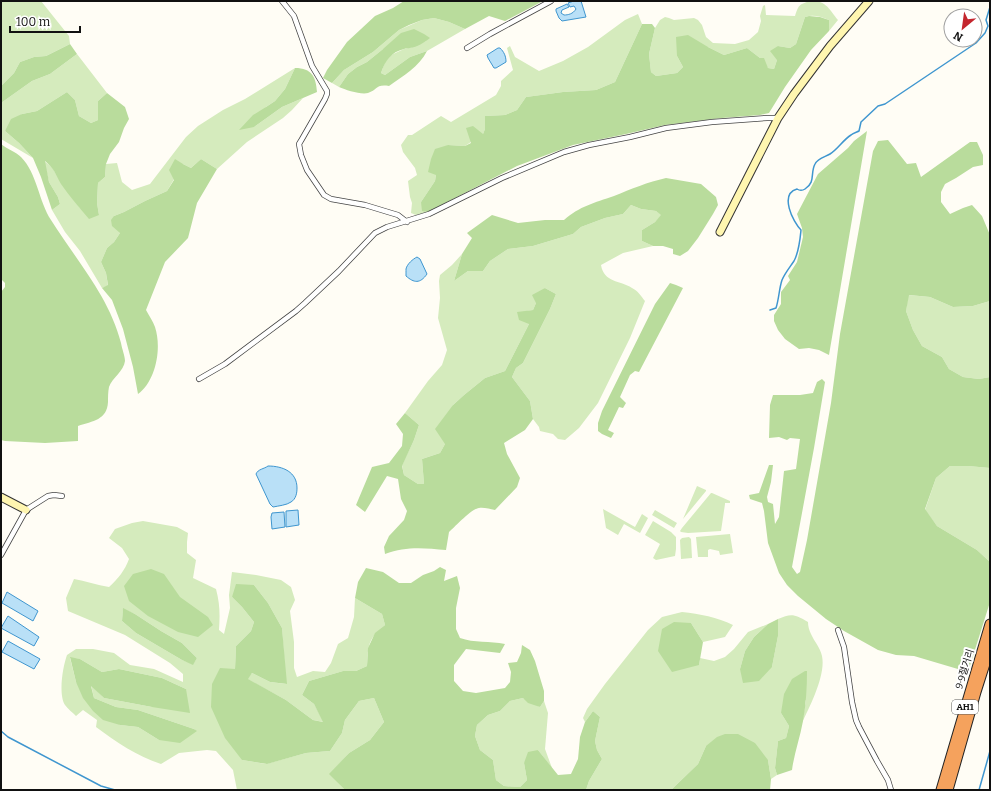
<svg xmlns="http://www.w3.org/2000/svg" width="991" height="791" font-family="Bitter,'Noto Sans KR',serif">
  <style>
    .green { fill: #d5ebbd; fill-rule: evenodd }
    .forest { fill: #b9dc9c }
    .water { fill: #b9e0f7; stroke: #3f96cf }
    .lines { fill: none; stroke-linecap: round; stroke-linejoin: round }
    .stream { stroke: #3f96cf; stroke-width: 1.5 }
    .street-casing { stroke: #444; stroke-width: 6 }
    .secondary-casing { stroke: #333; stroke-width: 9 }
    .highway-casing { stroke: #222; stroke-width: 11 }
    .street { stroke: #fff; stroke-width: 4.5 }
    .secondary { stroke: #fff6b0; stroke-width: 7 }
    .highway { stroke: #f5a25d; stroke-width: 9 }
    .labels { text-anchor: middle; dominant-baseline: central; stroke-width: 4; stroke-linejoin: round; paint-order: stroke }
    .shield { fill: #fff; stroke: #585858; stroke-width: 1 }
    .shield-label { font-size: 9px; font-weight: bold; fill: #111 }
    .street-label { font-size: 10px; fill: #111; stroke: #fff }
  </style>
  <rect width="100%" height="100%" fill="#fffdf5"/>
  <!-- green -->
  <path class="green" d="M1 1H41L69 36 70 44 46 56 34 57 20 62 14 73 1 86Z
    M810 1C826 0 829 9 838 20L829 31V20C822 17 813 14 805 17L796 44 790 48 778 46 777 60 774 69 768 68 760 58 747 48 724 55 708 47 677 56 683 67 677 73 656 76 651 72 649 54 655 28 660 20 665 17 669 18 674 20 694 18 698 20 702 25 706 37 713 43 735 44 749 40 758 32 761 21 760 16 763 6 765 5 766 15 795 16C799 5 798 5 810 1Z
    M638 14 642 24 615 82 596 90 563 92 526 97 517 110 505 115 485 116V129L483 134 465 146 448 145 436 175 435 181 421 202 428 212 416 215 411 213 412 203 410 197 408 181 417 175 415 168 403 152 401 145 408 135H412L441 116 451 122 496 95 501 86V81L513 70 507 48 510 46 515 57 539 71 563 61 588 47 625 20Z
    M434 18 449 22 465 29 427 51 410 57 385 75 381 73 385 62 391 55 404 49 410 48 426 41 383 49 367 62 357 67 348 74 339 87 332 83 344 70 373 52 399 30 422 20Z
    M77 54 107 93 98 101V120L91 123 79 116 75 100 67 92 37 111 22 114 5 131 19 143 33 158 1 139V103L32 81 50 74Z
    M295 68 285 89 275 101 266 107 254 127 282 107 303 98 292 110 283 118 247 142 217 169 201 159 191 168 183 164 167 191 145 201 124 212 114 216 120 233 114 242 107 248 101 262 106 273 108 286 102 288 80 251 65 232 52 210 60 204 58 197 49 182 44 161 52 167 62 184 80 208 99 215 97 203 98 183 105 177 106 164 117 163 122 182 132 190 150 184 186 137 198 126 223 110 245 99Z
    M631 205 641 209 656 211 662 215 655 222 642 230V241L653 246 623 253 601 265C604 283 620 280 632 288 638 291 641 296 645 301L630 338 598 403 579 428 565 440 558 439 553 434 540 431 539 427 533 419 530 401 512 377 516 368 523 363 550 309 556 294 545 288 536 303 533 310 527 311 529 324 505 371 485 378 464 395 453 405 445 444 440 453 422 459 424 484H418L404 475 402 465 414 440 419 425 405 413 428 381 442 365 447 350 438 318 440 298 439 281 440 275 452 265 462 254 454 281 468 271H483L490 261 508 249 533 246 573 234 581 227 605 218 623 214Z
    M908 295 930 297 953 307 973 306 990 301V377L979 379 963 377 949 369 942 357 922 346 913 330 906 311Z
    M950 466H968L990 468V562L977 550 937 526 925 510 936 478Z
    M697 486 706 490V491L683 519Z
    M711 493H712L730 501V503H725V504L721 531 688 533 681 532 680 531 682 528Z
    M603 509 635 527 642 514 648 518 640 533 624 524 618 535 606 528Z
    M655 510 677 523 674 528 652 515Z
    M143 521 177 527 188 533 187 542V553L196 560 193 578 216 589C220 604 220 615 219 630L224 634 230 608 229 595 232 572 256 575 281 580 291 587 295 600 290 611 294 642V668L297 677 313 671 325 672 331 663 338 644 348 638 354 617 355 598 382 614 385 625C368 639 368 645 367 666L356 671H343L309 681 302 695 314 704 324 722 313 720 286 700 247 679 252 673 270 682 286 684 282 628 268 603 254 585 232 597 242 607 254 622 251 631 236 646 235 669 242 760 266 764 306 753 330 751 342 733 345 720 359 701 374 698 384 722 370 740 349 753 330 774 345 790H237L233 770 216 751 207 750 179 753 161 764C137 756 116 742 96 727L97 720 83 710 76 716C73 713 68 709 65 705 58 694 63 666 67 655L76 649H93L114 653 130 665 154 669 183 682V674L170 663 125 635 68 611 66 598 74 579C85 581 97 585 109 587 118 579 125 570 129 559L122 548 109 538 115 529 132 523ZM123 609 135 614 161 631 182 643 197 658 193 664 182 660 136 633 122 621ZM70 658 80 659 102 672 119 669 162 678 186 689 152 707 104 698 91 685 94 698 116 707 138 710 194 729 196 731 159 740 138 727 120 725 76 682Z
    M653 521 671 532 676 537V549L675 556 656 560 653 558 660 544 645 535Z
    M730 534 733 553 720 555 719 551 710 549 708 550V557H698L696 537Z
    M689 537 691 539 692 558 681 559 680 540 682 538Z
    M682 612C700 614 717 617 733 625L725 637 703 642 691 623 699 665 700 658 714 661 725 657 734 649 748 632 768 624 754 637 745 651 740 669 772 667 778 636V619C791 613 795 614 808 622 808 626 809 630 811 634 814 641 820 647 822 656 826 675 810 706 802 723L806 700 781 713 789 726 786 738 778 741 775 768 777 775 771 779 768 760 706 746 698 764 671 790H586L589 781 602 759 597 750 595 741 600 717 593 711 585 722 583 718 587 709 605 684 648 630 662 617Z
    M523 698 540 707 544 701 548 713 545 749 552 768 538 750 524 763 527 780 520 787 504 786 496 780 493 760 480 750 475 736 477 725 488 715 500 711 510 701Z"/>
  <!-- forest -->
  <path class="forest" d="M404 1H543L505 21 489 16 465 29 449 22 434 18 422 20 409 25 399 30 373 52 344 70 332 83 323 78 327 70 347 42 375 16 393 8Z
    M809 16 820 17 829 20V31L811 50 785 87 769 113 760 115 722 118 665 125 626 134 573 145 517 166 428 212 422 211 421 202 435 181 436 175 428 172 431 159 435 149 448 145 465 146 471 143 466 128 473 126 483 134 485 129V116L505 115 517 110 526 97 563 92 596 90 615 82 642 24H652L655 28 649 54 651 72 656 76 677 73 683 67 677 56 676 37 688 35 708 47 724 55 747 48 760 58H764L768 68 774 69 777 60 770 51 778 46 790 48 796 44 805 17Z
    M414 29 424 34 430 38C424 43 417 47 410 48 408 49 406 48 404 49 391 52 385 61 381 73L385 75 410 57 427 51C419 67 403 76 389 86 375 84 378 90 368 93 361 95 346 90 339 87L348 74 357 67 367 62 383 49 401 33Z
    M70 44 77 54 50 74 32 81 1 103V86L14 73 20 62 34 57 46 56Z
    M295 68C312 68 316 77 317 92L282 107 254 127 239 130 253 115 266 107 275 101 285 89Z
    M67 92 75 100 79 116 91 123 98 120V101L107 93 125 107 129 119 124 128 119 142 110 154 106 164 105 177 98 183 97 203 99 215 89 219C79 207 69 196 61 184 55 174 55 169 45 161L49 182 58 197 60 204 52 210 41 177 33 158 19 143 5 131 11 119 22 114 37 111Z
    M867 131 829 355 819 350 809 348 799 349 785 339 778 330 774 321V315L781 304V292L790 280 788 276 797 262 803 237 802 228 797 214 818 174 848 148 854 141Z
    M888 140 907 164 916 163 921 177 970 142H977L983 155V165L973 167 956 178 945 184 941 192V202L950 214 963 208 972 205 982 216 990 235V301L973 306 953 307 930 297 909 295 906 311 913 330 922 346 942 357 949 369 963 377 979 379 990 377V468L968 466H950L936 478 925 509 937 526 977 550 990 562V602L968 672 914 656 896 655 878 650 844 631 826 619 798 596 787 585 779 573 768 543 764 511 762 503 750 499 749 495 759 493 769 465H773L771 482 767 497 768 502 773 504 775 524 779 517 784 471 796 469 800 439 790 438 787 440 779 437 769 438 770 405 773 395H800L813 393 817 382 822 379 825 382 814 448 792 567 797 574 800 572 807 540 831 403 840 334 873 151 878 141Z
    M1 144C7 149 16 152 21 157 37 173 39 202 51 220 76 260 109 296 121 343 122 349 125 356 125 361 124 371 112 378 109 387 108 392 108 397 108 402 107 420 93 421 78 426V441L45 443 5 441 1 440V292L5 287V283L1 279Z
    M175 159 183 164 191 168 201 159 217 169 197 203 188 238 165 262 146 310C149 316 153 321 155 327 162 348 156 381 138 394L133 367 123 329 112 300 102 288 108 285 106 273 101 262 107 248 114 242 120 233 112 226 111 220 114 216 124 212 145 201 167 191 174 180 169 170Z
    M666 178 701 184 716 197 718 205 713 214 698 238 688 251 680 256 673 254V249L663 246H653L642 241V230L655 222 661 215 656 211 641 209 631 205 623 214 605 218 581 227 573 234 533 246 508 249 490 261 483 271H468L454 281 462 254 472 238 467 233 492 215 518 223 545 220H564C580 206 594 203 614 196 631 189 648 182 666 178Z
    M670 283 676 285 683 288 639 372 635 371 630 375 620 397 626 403 623 408 619 407 608 430 614 433 611 438 602 434 598 431V423L602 411 655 304Z
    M545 288 556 294 550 309 523 363 516 368 512 377 530 401 533 419 525 430 504 443 507 454 520 478 517 487 495 510C490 509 483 507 479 508 471 509 456 526 449 532L446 550C424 548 406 546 385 554L384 547 389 536 404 520 407 511 401 499 398 479 387 476 365 512 356 505 372 467 389 463 402 446 403 434 396 424 405 413 419 425 414 440 402 466 404 475 418 484H424L422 459 440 453 445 444 435 429 453 405 464 395 485 378 505 371 529 324 519 320 517 312 533 310 536 303 532 295Z
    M440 567 446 570 444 581 457 576 460 588 456 608V629L460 638C474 643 490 641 505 644L500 653 466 649 454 665V681L463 691 476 693 505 688 510 682 511 672 508 663 517 662 521 653 522 645 530 650 535 661 544 691V701L540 707 528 703 523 698 510 701 500 711 488 715 477 725 475 736 480 750 493 760 496 780 504 786 520 787 527 780 524 763 528 752 538 750 558 775 571 774 578 759 580 737 585 722 593 711 600 717 595 741 597 750 602 759 589 781 586 790H345L329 774 349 753 370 740 384 722 374 698 359 701 345 720 342 733 330 751 306 753 267 764 242 760 225 738 211 707 212 684 220 668 235 669 236 646 251 631 254 622 242 607 232 597 236 584 254 585 268 603 282 628 287 684 270 682 252 673 248 679 286 700 313 720 323 722 314 704 302 695 309 681 343 671H356L367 666 368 648 375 633 385 625 382 614 355 598 358 582 366 568 383 572 399 583H411L423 575 434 571Z
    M151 569 164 574 180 597 208 617 213 625 198 637 178 632 148 616 129 601 124 586 133 574Z
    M123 608 135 614 161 631 182 643 197 658 193 665 182 660 136 633 122 621Z
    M778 619V636L772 667 759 681 743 683 740 669 745 651 754 637 768 624Z
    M674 622 691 623 703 642 699 665 672 672 658 651 662 629Z
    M70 657 80 659 102 672 119 669 162 678 186 689 190 713 152 707 104 698 91 686 94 698 116 707 138 710 194 729 197 731 180 743 159 740 138 727 120 725 103 720 93 711 83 698 76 682Z
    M805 671H807C807 688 806 704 803 721 800 738 794 754 792 770L777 775 775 768 778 741 786 738 789 726 781 713 784 694 792 679Z
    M725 734H738L755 743 768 760 771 779 770 790H671L698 764 706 746 717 737Z"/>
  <!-- water -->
  <path class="water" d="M574 1H581L586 17 562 21 559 18 556 11V9L567 4 569 7 562 10 561 13 564 15C568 15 573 14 576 9L574 6 570 7 568 3Z
    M498 48H500C504 52 506 56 506 62L496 68H494L488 58 487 55Z
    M417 257 420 259 427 274C420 284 414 283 406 276 406 273 406 271 406 269 407 264 413 259 417 257Z
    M268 466C283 466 297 472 297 488 297 493 296 499 291 502 287 505 278 506 273 507L270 504 256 474C258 469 264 469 268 466Z
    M298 510 299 525 286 527V511Z
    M284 512 285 527 272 529 271 517 272 513Z
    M7 592 38 611 33 621 2 603Z
    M8 616 39 637 34 646 1 628Z
    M8 641 40 659 34 669 2 652Z"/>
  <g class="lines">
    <!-- stream -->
    <path class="stream" d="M770 310 776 308C779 299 779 289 782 280 785 273 790 267 794 261 799 252 800 240 801 230 793 222 779 194 797 189 800 191 802 191 805 189 816 182 810 173 815 164 818 158 825 157 830 154 838 149 843 140 851 135 853 133 857 132 859 131L861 122 878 106 885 104 976 43 985 33 988 26 986 20 990 7
      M1 731 8 737 101 786 115 790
      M979 790 990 751"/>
    <!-- street casing -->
    <g class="street-casing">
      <path id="street" d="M282 1 294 16 312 66 327 91V94L325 99 302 139 299 144 301 155 307 170 324 195 331 199 365 205 388 212 398 215 407 222
        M467 48 490 34 551 1
        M199 379 225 364 296 311 305 303 339 271 375 233 387 227 429 214 502 178 564 152 589 145 630 137 666 128 712 122 767 118H778
        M1 555 26 510 48 496 54 495 62 496
        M838 630 844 647 852 702 856 720 859 727 877 761 888 780 891 790"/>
    </g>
    <!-- secondary casing -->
    <g class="secondary-casing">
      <path id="secondary" d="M720 232 778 118 794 94 830 46 869 1
        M1 497 26 510"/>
    </g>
    <!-- highway casing -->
    <g class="highway-casing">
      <path id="highway" d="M941 790 990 624
        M948 790 976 692 990 648"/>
    </g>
    <!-- street -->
    <use href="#street" class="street"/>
    <!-- secondary -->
    <use href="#secondary" class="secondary"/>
    <!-- highway -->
    <use href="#highway" class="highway"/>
  </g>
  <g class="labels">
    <!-- shield labels -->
    <rect class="shield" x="952" y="700" width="26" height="14" rx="3"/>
    <g class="shield-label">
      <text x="965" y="707">AH1</text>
    </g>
    <!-- street labels -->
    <g class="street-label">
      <text transform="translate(965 669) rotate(-73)">9·9절거리</text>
    </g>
  </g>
  <!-- border -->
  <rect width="991" height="791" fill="none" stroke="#111111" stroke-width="4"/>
  <!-- north arrow -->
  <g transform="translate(963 28) rotate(209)"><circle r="19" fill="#ffffff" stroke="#a0a0a0"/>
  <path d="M0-3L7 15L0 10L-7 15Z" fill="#c4262e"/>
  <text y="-6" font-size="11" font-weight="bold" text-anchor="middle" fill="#111111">N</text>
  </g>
  <!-- scale -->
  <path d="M10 26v6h70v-6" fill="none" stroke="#111111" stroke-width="2"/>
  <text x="16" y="26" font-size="12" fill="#111111" stroke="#ffffff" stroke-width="3" paint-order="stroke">100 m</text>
</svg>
